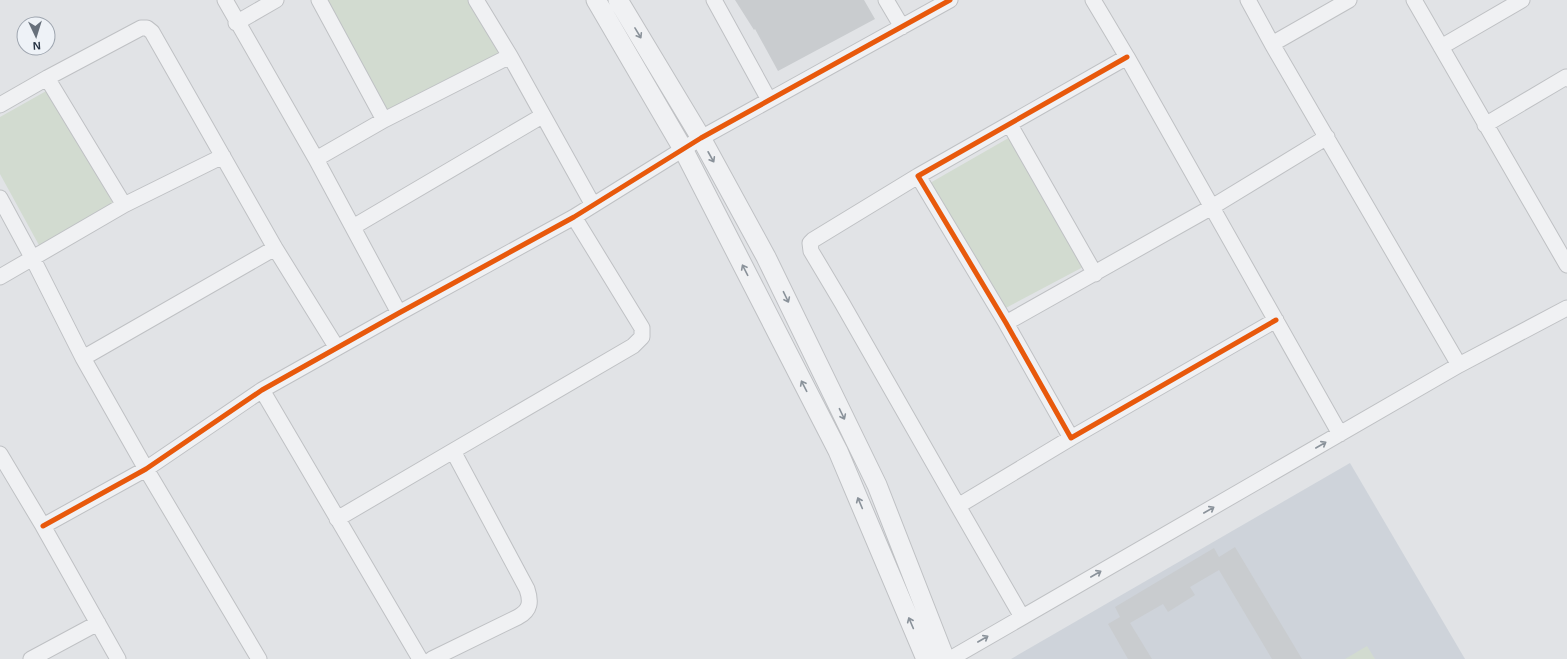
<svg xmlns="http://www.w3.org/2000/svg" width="1567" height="659" font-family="Arial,sans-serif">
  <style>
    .built { fill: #ced3da }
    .green { fill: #d2dbd0 }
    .building { fill: #c9cccf }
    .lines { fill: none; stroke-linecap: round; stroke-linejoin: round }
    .minor-casing { stroke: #bfc1c4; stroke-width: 17 }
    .tertiary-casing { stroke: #bfc1c4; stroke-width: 21 }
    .minor { stroke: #f0f1f3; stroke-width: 15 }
    .tertiary { stroke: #f0f1f3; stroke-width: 19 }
    .cycleway-casing { stroke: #eef2f7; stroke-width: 8 }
    .cycleway { stroke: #e8590c; stroke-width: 5 }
    .oneway { stroke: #8a929a }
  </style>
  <rect width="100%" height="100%" fill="#e1e3e6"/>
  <!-- built -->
  <path class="built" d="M1350 463 1465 659H1011Z"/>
  <!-- green -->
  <path class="green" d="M326 0H469L500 53 384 112Z
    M48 90 113 203 40 247 0 174V117Z
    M1012 136 1085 266 1002 310 930 183Z
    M1367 646 1375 659H1345Z"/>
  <!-- building -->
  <path class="building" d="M735 0H864L875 19 778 71 755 29 754 30Z
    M1235 547 1302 659H1272L1219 570 1190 587 1195 595 1168 612 1163 604 1130 623 1152 659H1128L1108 624 1120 617 1115 607 1214 548 1219 557Z"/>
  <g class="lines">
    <!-- minor casing -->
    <g class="minor-casing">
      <path id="minor" d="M225 0 316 159 399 313
        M319 0 384 120
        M476 0 510 56 593 205
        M714 0 769 100
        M886 0 902 27
        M1093 0 1127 57 1340 434
        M1248 0 1272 44 1349 0
        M1414 0 1567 265
        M236 23 276 0
        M1272 44 1459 365
        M1441 47 1522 0
        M1127 57 918 176 1006 323 1071 438 1276 320
        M47 78 124 205
        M0 105 47 78 141 28H147L152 32 275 248 337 348
        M1010 125 1095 274
        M1485 125 1566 77 1567 79
        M316 159 384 120 510 56
        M918 176 813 240 810 243 811 251 842 303 958 506 1071 438
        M0 198 33 259 83 358 146 469 259 659
        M353 227 542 116
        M0 277 124 205 223 156
        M1006 323 1212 207 1327 137
        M83 358 275 248
        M262 390 420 659
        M0 454 43 526 118 659
        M958 506 1022 617
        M337 519 453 451
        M43 526 146 469 262 390 399 313 574 217 701 138 950 0
        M31 659 98 623
        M432 659 518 617C531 610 531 601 527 589L453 451 633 346 642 337V328L574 217
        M950 659 1459 365 1567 308"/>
    </g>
    <!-- tertiary casing -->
    <g class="tertiary-casing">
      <path id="tertiary" d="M596 0 683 149 838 451 926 659
        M618 0 701 138 766 257 877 485 945 659"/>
    </g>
    <!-- minor -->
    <use href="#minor" class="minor"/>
    <!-- tertiary -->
    <use href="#tertiary" class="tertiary"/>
    <!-- cycleway casing -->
    <g class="cycleway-casing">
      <path id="cycleway" d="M1127 57 918 176 1006 323 1071 438 1276 320
        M43 526 146 469 262 390 399 313 574 217 701 138 950 0"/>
    </g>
    <!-- cycleway -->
    <use href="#cycleway" class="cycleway"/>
  </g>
  <!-- one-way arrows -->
  <defs><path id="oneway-shaft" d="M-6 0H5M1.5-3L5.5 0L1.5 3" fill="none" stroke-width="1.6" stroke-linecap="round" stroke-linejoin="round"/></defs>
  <g class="oneway">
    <use href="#oneway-shaft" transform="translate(638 33) rotate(59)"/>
    <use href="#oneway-shaft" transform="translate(711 157) rotate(61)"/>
    <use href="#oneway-shaft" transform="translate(745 270) rotate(-117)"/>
    <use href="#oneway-shaft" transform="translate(786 297) rotate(64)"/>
    <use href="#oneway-shaft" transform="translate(804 386) rotate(-117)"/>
    <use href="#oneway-shaft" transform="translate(842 414) rotate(64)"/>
    <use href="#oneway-shaft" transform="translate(1321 445) rotate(-30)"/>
    <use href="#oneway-shaft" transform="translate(860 503) rotate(-113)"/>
    <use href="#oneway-shaft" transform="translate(1209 510) rotate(-30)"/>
    <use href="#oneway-shaft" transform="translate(1096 574) rotate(-30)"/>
    <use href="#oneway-shaft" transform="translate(911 623) rotate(-113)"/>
    <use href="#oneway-shaft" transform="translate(983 639) rotate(-30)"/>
  </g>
  <!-- north arrow -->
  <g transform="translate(36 36) rotate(176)"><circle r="19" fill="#eef2f7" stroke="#9ea5af"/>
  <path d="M0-3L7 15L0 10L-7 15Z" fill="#67707b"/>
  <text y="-6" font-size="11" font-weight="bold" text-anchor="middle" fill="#253242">N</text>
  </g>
</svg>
